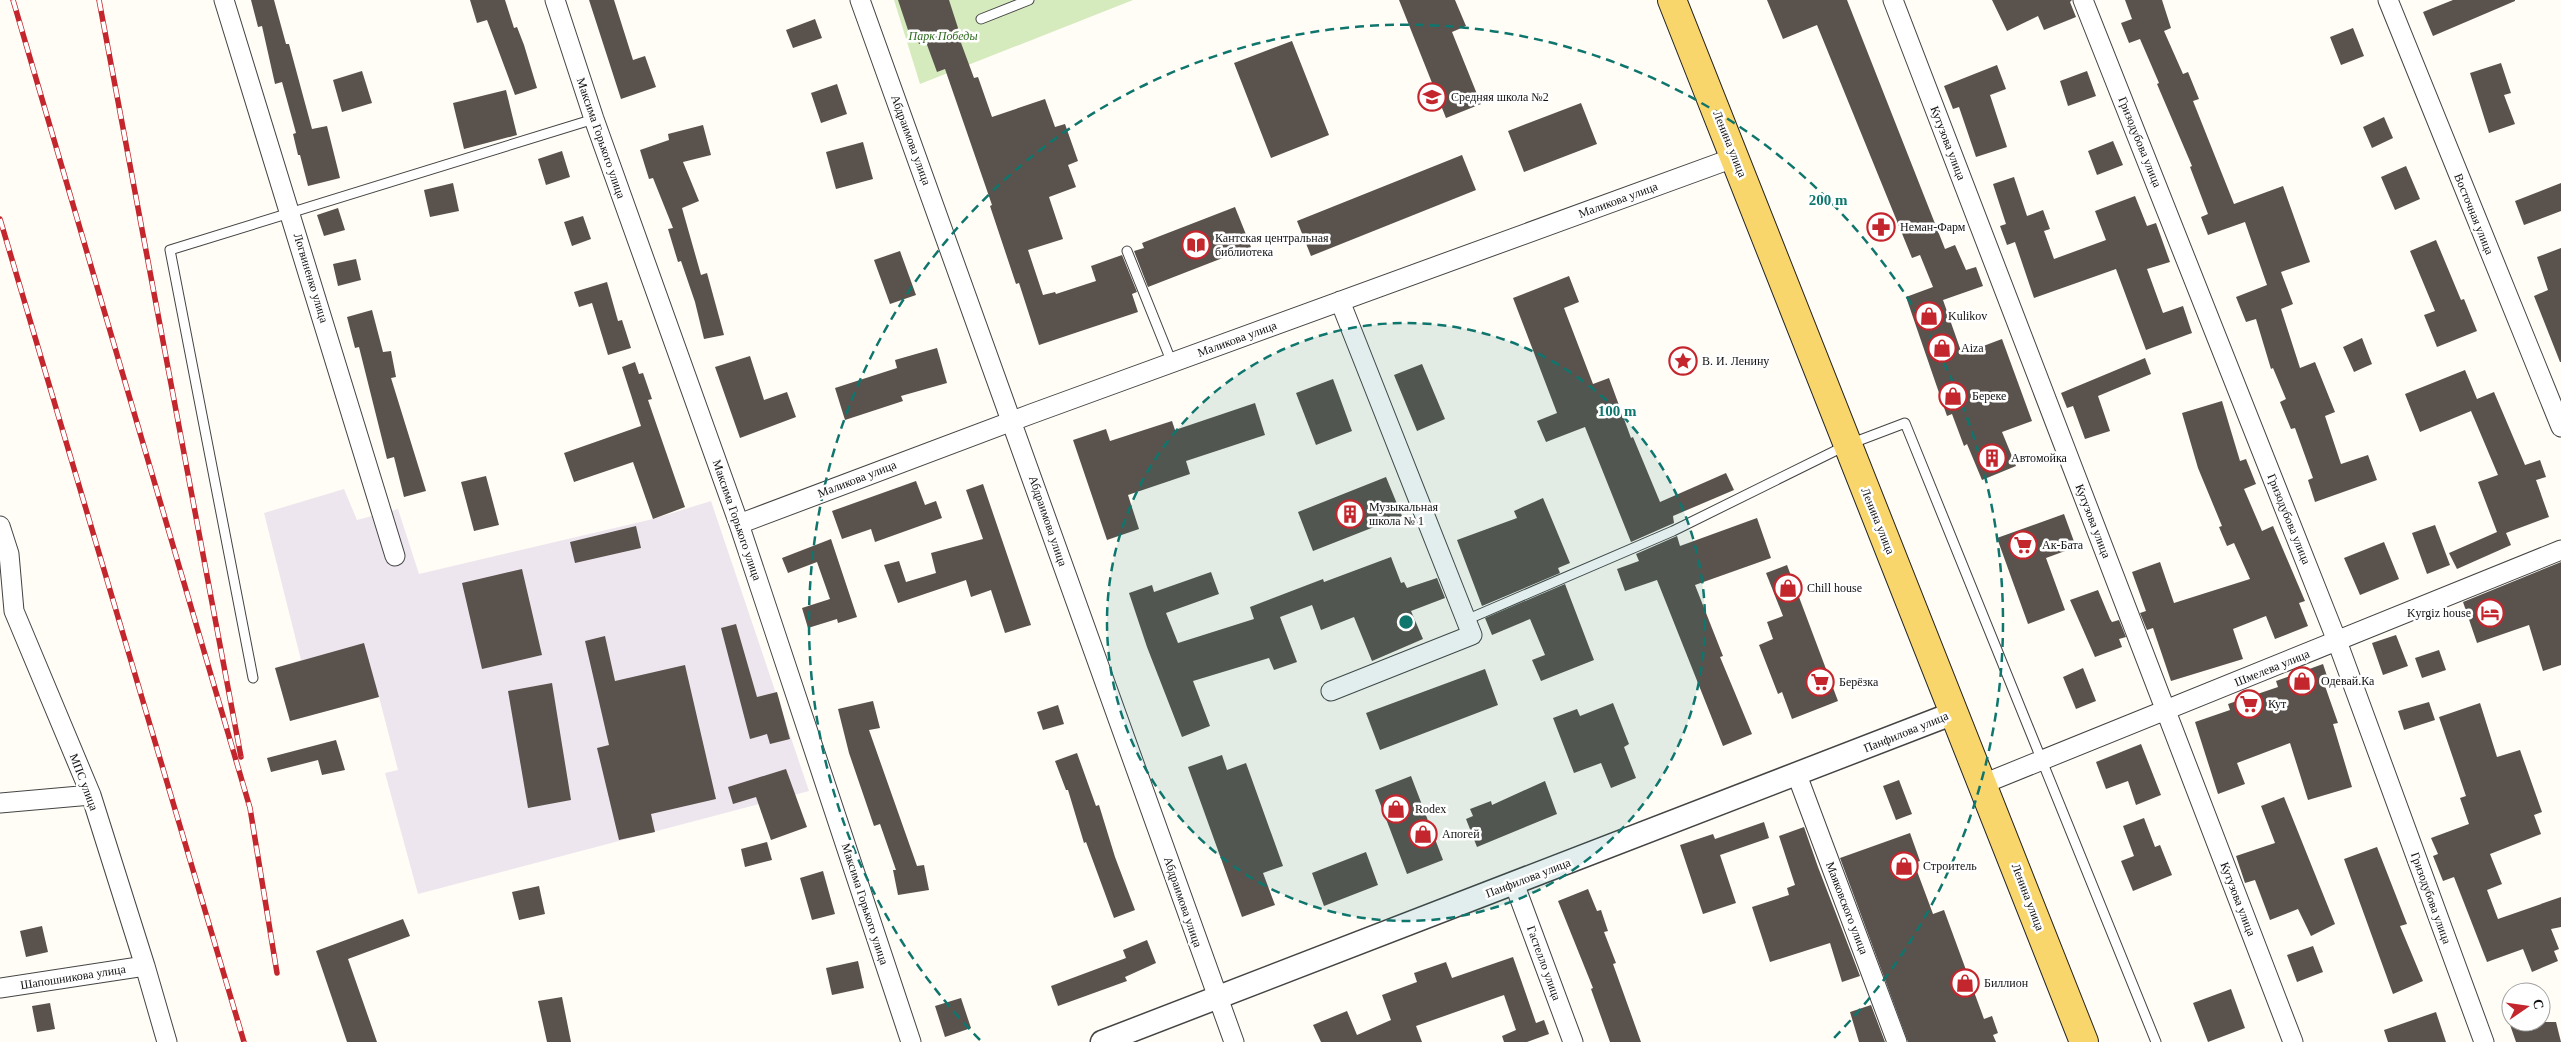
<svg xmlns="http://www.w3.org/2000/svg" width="2561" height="1042" font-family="'Times New Roman',serif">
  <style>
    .industrial { fill: #eee6ef }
    .green { fill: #d5ebbd }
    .building { fill: #5a524d }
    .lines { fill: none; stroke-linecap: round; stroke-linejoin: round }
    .service-casing { stroke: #444; stroke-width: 11 }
    .minor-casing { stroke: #444; stroke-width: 21 }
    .tertiary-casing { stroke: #444; stroke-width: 25 }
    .primary-casing { stroke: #222; stroke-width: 30 }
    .service { stroke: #fff; stroke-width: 9 }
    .minor { stroke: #fff; stroke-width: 19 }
    .tertiary { stroke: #fff; stroke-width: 22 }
    .primary { stroke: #f9d66b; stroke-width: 28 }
    .rail-casing { stroke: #c4262e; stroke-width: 5.5 }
    .rail { stroke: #fff; stroke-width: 4; stroke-dasharray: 11; stroke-linecap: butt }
    .ring { fill: none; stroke: #0f766e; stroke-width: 2.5; stroke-dasharray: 9 6 }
    .labels { text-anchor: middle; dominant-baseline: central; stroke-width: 5; stroke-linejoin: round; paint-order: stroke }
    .park-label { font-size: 12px; font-style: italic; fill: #2f6b1f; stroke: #fff }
    .poi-label { font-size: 12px; fill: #111; stroke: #fff; text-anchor: start }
    .street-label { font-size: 12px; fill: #111; stroke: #fff }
    .centre { fill: #0f766e; stroke: #fff; stroke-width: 2.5 }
    .ring-label { font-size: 15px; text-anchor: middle; font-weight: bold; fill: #0f766e; stroke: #fff; stroke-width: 5; stroke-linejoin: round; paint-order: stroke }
  </style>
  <rect width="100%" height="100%" fill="#fffdf5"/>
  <!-- industrial -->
  <path class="industrial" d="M344 489 357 520 398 509 419 574 653 519 711 501 809 791 418 894 385 773 398 770 379 697 290 721 275 668 301 660 264 513Z"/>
  <!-- green -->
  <path class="green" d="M894 0H1133L920 84Z"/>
  <!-- building -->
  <path class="building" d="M251 0H274L286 44H289L312 129 327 126 340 178 308 186 300 155H298L293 134 296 133 282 82 275 84 262 26 258 27Z
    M470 0H505L514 28 517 27 524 45 537 88 515 95 487 20 477 23Z
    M589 0H614L633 60 645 56 656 87 621 99Z
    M898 0H949L959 31 957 32 974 78 978 77 992 117 1045 99 1055 127 1065 124 1078 161 1068 165 1076 187 1049 197 1063 239 1028 250 1043 295 1055 292 1056 294 1096 281 1091 266 1122 255 1137 292 1132 294 1138 312 1039 345 1019 283 1016 284 990 206 992 205 945 69 937 72 926 42 919 44 915 31 909 33Z
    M1399 0H1455L1466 26 1452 32 1481 104 1446 118Z
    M1767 0H1847L1945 249 1955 245 1966 270 1976 267 1983 286 1943 300 1962 354 2002 339 2032 421 2002 432 2016 466 1982 480 1967 444 1964 446 1952 414 1947 416 1906 297 1933 287 1920 255 1912 258 1817 25 1783 39Z
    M1992 0H2072L2070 2 2076 17 2044 30 2038 16 2007 31Z
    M2125 0H2162L2171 28 2164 31 2183 74 2188 72 2199 99 2193 101 2234 204 2283 186 2310 262 2281 272 2293 304 2281 309 2300 368 2315 362 2335 412 2325 416 2341 464 2368 455 2377 480 2315 502 2308 480 2313 478 2295 428 2291 429 2280 402 2286 399 2273 368 2271 369 2256 319 2246 322 2236 297 2267 285 2245 222 2208 235 2201 217 2208 214 2190 167 2192 166 2157 84 2159 83 2140 39 2129 43 2121 23 2132 19Z
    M2453 0H2515V1L2433 36 2423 12Z
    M815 19 822 38 793 48 786 30Z
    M2353 28 2364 56 2341 65 2330 37Z
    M1292 41 1329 135 1271 158 1234 63Z
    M2501 63 2511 93 2504 95 2515 124 2489 133 2470 73Z
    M1997 65 2006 89 1990 95 2007 147 1976 157 1959 107 1953 109 1944 86Z
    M362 71 372 103 342 112 333 80Z
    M2087 71 2096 96 2068 106 2060 81Z
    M837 84 847 114 821 123 811 93Z
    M506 90 517 135 464 149 453 103Z
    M1581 103 1597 144 1524 172 1508 131Z
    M2384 117 2393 138 2372 148 2363 127Z
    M703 125 711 155 683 162 699 201 682 208 701 275 707 273 724 335 704 339 695 302 681 261 678 262 668 229 673 228 653 178 649 179 640 150 669 140 668 134Z
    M2113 141 2123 165 2097 175 2088 151Z
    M863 142 873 179 836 189 826 152Z
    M562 151 570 177 546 185 538 159Z
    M1462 155 1476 190 1311 256 1297 221Z
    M2406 166 2420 199 2395 210 2381 177Z
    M2014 177 2027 216 2043 210 2050 229 2044 231 2054 259 2106 240 2095 211 2135 196 2147 226 2156 223 2170 262 2147 269 2163 313 2183 306 2192 333 2146 350 2116 269 2034 298 2015 242 2007 245 2000 226 2006 224 1993 184Z
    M453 183 459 211 430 217 424 190Z
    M2561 183V211L2524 225 2515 201Z
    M1235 207 1251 247 1148 287 1134 251 1144 248 1142 243Z
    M338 208 345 230 324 236 317 215Z
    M583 216 591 239 572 246 564 222Z
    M2436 240 2461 300 2464 299 2477 331 2437 347 2424 315 2435 311 2410 251Z
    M2561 248V362H2560L2534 296 2548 290 2537 257Z
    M900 251 916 295 890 304 874 260Z
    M356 259 361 280 338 286 333 264Z
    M1569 276 1579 302 1564 308 1593 384 1609 378 1631 438 1633 437 1660 502 1726 473 1734 490 1673 516 1674 523 1631 542 1585 427 1546 442 1537 421 1557 413 1513 298Z
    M607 282 618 321 622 320 631 348 608 355 592 303 579 307 574 292Z
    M372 310 383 352 391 351 396 377 391 378 426 491 404 497 394 457 387 459 359 347 355 348 347 317Z
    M2362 338 2372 364 2354 372 2343 347Z
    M937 348 947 383 901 396 903 401 845 420 835 388 897 368 895 360Z
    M750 356 764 400 787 392 796 417 740 438 715 367Z
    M2145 358 2151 374 2098 396 2110 431 2085 439 2073 406 2067 408 2061 393Z
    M635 362 639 374 643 373 652 399 648 400 685 507 653 519 633 462 574 482 564 453 641 426 622 367Z
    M1422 364 1445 419 1417 431 1394 375Z
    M2465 370 2477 399 2494 392 2525 465 2540 460 2546 477 2536 480 2549 517 2506 533 2511 545 2457 569 2449 553 2497 532 2478 482 2498 475 2471 411 2420 432 2405 394Z
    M1333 379 1352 431 1316 445 1296 393Z
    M2222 401 2240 461 2246 459 2256 484 2244 489 2262 531 2273 526 2305 601 2299 603 2308 626 2275 639 2266 616 2233 629 2243 659 2171 681 2153 628 2147 630 2140 613 2146 611 2132 572 2160 562 2174 603 2250 579 2234 543 2227 546 2219 527 2222 526 2198 468 2182 413Z
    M1255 403 1265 435 1186 461 1190 474 1128 495 1139 529 1107 540 1073 440 1106 429 1110 441 1172 421 1175 430Z
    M486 476 499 525 474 531 461 482Z
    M1386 477 1402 516 1313 551 1298 512Z
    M916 481 925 505 936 501 942 518 875 542 871 529 842 539 832 511Z
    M983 484 1031 625 1005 633 991 590 971 597 966 580 898 603 884 565 899 561 906 582 936 573 931 553 983 539 966 490Z
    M1543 498 1570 563 1558 568 1560 573 1482 606 1457 540 1517 518 1514 511Z
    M2064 514 2076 547 2046 558 2065 610 2028 624 1997 538Z
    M1757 518 1771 558 1695 585 1723 656 1720 657 1752 734 1723 746 1657 580 1625 591 1617 569 1639 561 1636 554 1677 536 1680 546Z
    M2435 525 2450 565 2427 574 2412 533Z
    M636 526 641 548 575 563 570 542Z
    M831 539 857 617 838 623 837 619 808 628 802 608 830 599 817 562 788 573 782 558Z
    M2384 542 2399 579 2360 595 2344 558Z
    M1391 557 1401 583 1404 582 1407 588 1437 578 1445 598 1411 611 1423 639 1372 661 1354 617 1321 630 1312 605 1280 617 1297 662 1274 670 1269 658 1193 681 1210 726 1182 737 1147 647 1129 593 1152 585 1154 592 1211 572 1219 594 1166 613 1178 643 1254 619 1250 607 1323 579 1324 582Z
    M2561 562V665L2543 671 2529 625 2477 643 2463 602Z
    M1787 565 1838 701 1792 719 1782 692 1778 694 1759 645 1773 639 1767 622 1783 616 1766 573Z
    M522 569 542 655 482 669 462 583Z
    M1565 584 1594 660 1541 681 1532 660 1545 655 1530 619 1492 635 1485 618Z
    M2098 590 2110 619 2112 622 2119 620 2126 637 2119 639 2122 647 2095 657 2070 600Z
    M736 624 757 697 777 692 790 739 770 744 767 734 750 739 721 628Z
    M2396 635 2408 666 2383 675 2372 643Z
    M605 636 615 681 685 665 716 799 651 814 655 832 619 840 597 748 609 745 585 641Z
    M364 643 379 697 290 721 275 668Z
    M2439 650 2446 670 2422 678 2415 658Z
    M2323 664 2330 685 2325 686 2338 723 2333 724 2352 787 2308 800 2290 743 2237 763 2245 784 2218 794 2195 722 2230 710 2228 704 2278 687 2276 681Z
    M2083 668 2096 701 2076 709 2063 677Z
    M1485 669 1498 705 1380 750 1366 713Z
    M552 683 571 800 528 808 508 691Z
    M873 701 880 728 869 730 917 866 924 865 929 890 898 895 893 870H896L880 824 874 826 849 753 838 709Z
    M2429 702 2435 720 2404 730 2398 711Z
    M1613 703 1629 744 1624 747 1636 778 1611 788 1601 763 1574 773 1553 718 1577 709 1580 716Z
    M2480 703 2497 757 2520 750 2542 812 2534 815 2541 834 2490 854 2502 884 2487 890 2498 919 2561 897V927L2551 929 2559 949 2554 951 2558 961 2532 972 2523 949 2487 962 2454 877 2443 881 2433 856 2438 854 2431 838 2469 824 2460 798 2466 796 2439 717Z
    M1058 705 1064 724 1043 730 1037 712Z
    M336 740 345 770 322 775 318 760 271 772 267 758Z
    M2141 744 2161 795 2136 805 2128 781 2106 789 2096 762Z
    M1077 753 1096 806 1099 805 1115 857 1135 910 1114 918 1086 842 1084 843 1068 790H1066L1055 761Z
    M1222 755 1227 770 1246 763 1283 866 1263 873 1275 905 1242 917 1188 767Z
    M786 769 807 827 771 840 756 797 733 804 728 787Z
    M1411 776 1443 860 1407 874 1375 790Z
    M1899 780 1912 814 1896 820 1883 786Z
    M1545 781 1557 814 1477 847 1466 819 1473 816 1470 809 1491 801 1492 805Z
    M2284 797 2335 924 2311 936 2298 909 2270 920 2255 880 2245 883 2236 856 2275 843 2261 806Z
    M2144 818 2155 847 2160 845 2172 875 2133 891 2121 861 2134 856 2123 826Z
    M1764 822 1769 838 1720 855 1736 903 1703 914 1680 845 1713 834 1715 839Z
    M1804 827 1818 867 1860 976 1842 982 1830 943 1770 962 1752 907 1789 895 1787 888 1795 885 1779 836Z
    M1910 833 1920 861 1914 863 1933 914 1944 910 1984 1019 1992 1016 1998 1033 1993 1035 1996 1042H1908L1840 858Z
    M767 842 772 860 745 867 741 849Z
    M2377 847 2407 924 2400 926 2423 981 2393 994 2344 859Z
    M1366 852 1378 885 1324 906 1312 873Z
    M823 871 835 914 812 920 800 878Z
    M539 886 545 914 519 920 512 892Z
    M1588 889 1597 911 1601 910 1608 931 1604 932 1616 963 1613 964 1641 1042H1610L1591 989 1593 988 1558 901Z
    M403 919 410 936 348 959 377 1042H347L316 951Z
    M42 926 48 952 26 957 20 931Z
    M1147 940 1156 963 1125 977 1127 981 1058 1006 1051 986 1126 958 1123 950Z
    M2313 946 2323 972 2297 982 2287 955Z
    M1513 957 1536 1023 1544 1020 1549 1034 1527 1042H1504L1502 1036 1516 1030 1504 995 1416 1026 1422 1042H1321L1313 1025 1347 1011 1357 1035 1391 1020 1382 995 1417 982 1414 973 1446 962 1452 978Z
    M858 961 864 988 832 995 826 968Z
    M2231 989 2245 1028 2208 1042 2193 1003Z
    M562 997 571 1042H547L538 1001Z
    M961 998 971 1028 945 1037 935 1006Z
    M50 1003 55 1029 37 1032 32 1006Z
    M1871 1005 1885 1042H1859L1850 1012Z
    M2436 1012 2446 1042H2388L2384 1030Z
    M2509 1022H2556L2561 1042H2516Z"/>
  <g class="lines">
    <!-- service casing -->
    <g class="service-casing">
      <path id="service" d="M981 19 1029 0
        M1127 251 1172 363
        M1466 620 1673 531 1847 445 1905 423 2156 1042
        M253 678 170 250 594 119"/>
    </g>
    <!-- minor casing -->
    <g class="minor-casing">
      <path id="minor" d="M224 0 395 556
        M555 0 594 119 739 524 911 1042
        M860 0 1234 1042
        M1893 0 2293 1042
        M2083 0 2337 641 2484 1042
        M2388 0 2561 427
        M739 524 1031 414 1736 157
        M0 526 9 554 14 611 91 795 145 966 167 1042
        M1331 691 1472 635 1340 301
        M1797 775 1897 1042
        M1983 784 2561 550
        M0 803 91 795
        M1514 883 1573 1042
        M0 988 145 966"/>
    </g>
    <!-- tertiary casing -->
    <g class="tertiary-casing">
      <path id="tertiary" d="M1102 1042 1954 713"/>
    </g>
    <!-- primary casing -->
    <g class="primary-casing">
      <path id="primary" d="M1672 0 2084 1042"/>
    </g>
    <!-- service -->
    <use href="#service" class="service"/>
    <!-- minor -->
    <use href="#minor" class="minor"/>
    <!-- tertiary -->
    <use href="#tertiary" class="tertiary"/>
    <!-- primary -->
    <use href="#primary" class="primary"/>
    <!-- rail casing -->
    <g class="rail-casing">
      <path id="rail" d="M13 0 250 808 277 973
        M99 0 241 757
        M0 219 244 1042"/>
    </g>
    <!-- rail -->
    <use href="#rail" class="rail"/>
  </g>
  <!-- distance rings -->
  <circle cx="1406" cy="622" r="299" fill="#0f766e" fill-opacity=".12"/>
  <g class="ring">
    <circle cx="1406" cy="622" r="299"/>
    <path d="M980 1040A597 597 0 1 1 1832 1040"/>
  </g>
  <!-- icons -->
  <defs>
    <g id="school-ring" transform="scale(1.4375)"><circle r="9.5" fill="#fff" stroke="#c4262e" stroke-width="1.5"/><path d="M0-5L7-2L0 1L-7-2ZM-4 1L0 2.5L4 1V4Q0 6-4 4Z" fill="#c4262e"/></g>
    <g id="pharmacy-ring" transform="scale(1.4375)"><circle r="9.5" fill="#fff" stroke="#c4262e" stroke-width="1.5"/><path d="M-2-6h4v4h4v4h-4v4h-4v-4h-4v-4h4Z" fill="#c4262e"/></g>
    <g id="library-ring" transform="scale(1.4375)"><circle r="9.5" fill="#fff" stroke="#c4262e" stroke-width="1.5"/><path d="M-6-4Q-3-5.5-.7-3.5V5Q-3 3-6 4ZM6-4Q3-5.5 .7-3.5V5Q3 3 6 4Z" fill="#c4262e"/></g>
    <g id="shop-ring" transform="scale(1.4375)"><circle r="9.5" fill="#fff" stroke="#c4262e" stroke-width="1.5"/><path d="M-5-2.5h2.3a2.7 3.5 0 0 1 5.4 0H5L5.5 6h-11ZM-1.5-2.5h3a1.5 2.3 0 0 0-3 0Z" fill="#c4262e"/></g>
    <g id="sight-ring" transform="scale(1.4375)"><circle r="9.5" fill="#fff" stroke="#c4262e" stroke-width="1.5"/><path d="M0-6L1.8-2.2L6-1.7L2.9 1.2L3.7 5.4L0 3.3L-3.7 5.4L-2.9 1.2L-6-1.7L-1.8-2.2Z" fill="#c4262e"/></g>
    <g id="building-ring" transform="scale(1.4375)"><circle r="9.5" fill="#fff" stroke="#c4262e" stroke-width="1.5"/><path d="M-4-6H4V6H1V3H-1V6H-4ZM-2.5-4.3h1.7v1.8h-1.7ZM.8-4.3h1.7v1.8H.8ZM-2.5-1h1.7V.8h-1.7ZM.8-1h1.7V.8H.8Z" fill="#c4262e"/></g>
    <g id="supermarket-ring" transform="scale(1.4375)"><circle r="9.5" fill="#fff" stroke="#c4262e" stroke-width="1.5"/><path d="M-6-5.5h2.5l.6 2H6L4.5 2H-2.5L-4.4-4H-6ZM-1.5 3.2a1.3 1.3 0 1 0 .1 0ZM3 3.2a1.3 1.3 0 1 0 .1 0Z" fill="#c4262e"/></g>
    <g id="hotel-ring" transform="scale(1.4375)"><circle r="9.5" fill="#fff" stroke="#c4262e" stroke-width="1.5"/><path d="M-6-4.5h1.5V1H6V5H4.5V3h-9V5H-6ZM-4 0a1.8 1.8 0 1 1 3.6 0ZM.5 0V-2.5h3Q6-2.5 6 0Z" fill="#c4262e"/></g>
  </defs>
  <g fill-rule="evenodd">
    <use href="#school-ring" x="1432" y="97"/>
    <use href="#pharmacy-ring" x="1881" y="227"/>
    <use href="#library-ring" x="1196" y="245"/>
    <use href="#shop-ring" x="1929" y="316"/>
    <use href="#shop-ring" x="1942" y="348"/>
    <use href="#sight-ring" x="1683" y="361"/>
    <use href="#shop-ring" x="1953" y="396"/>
    <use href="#building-ring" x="1992" y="458"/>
    <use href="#building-ring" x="1350" y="514"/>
    <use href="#supermarket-ring" x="2023" y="545"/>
    <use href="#shop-ring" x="1788" y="588"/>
    <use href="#hotel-ring" x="2490" y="613"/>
    <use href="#shop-ring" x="2302" y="681"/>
    <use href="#supermarket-ring" x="1820" y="682"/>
    <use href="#supermarket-ring" x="2249" y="704"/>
    <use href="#shop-ring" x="1396" y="809"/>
    <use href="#shop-ring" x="1423" y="834"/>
    <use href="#shop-ring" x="1904" y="866"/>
    <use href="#shop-ring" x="1965" y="983"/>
  </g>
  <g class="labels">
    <!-- park labels -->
    <g class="park-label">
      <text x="943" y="36">Парк Победы</text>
    </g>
    <!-- poi labels -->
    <g class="poi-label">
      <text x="1451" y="97">Средняя школа №2</text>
      <text x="1900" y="227">Неман-Фарм</text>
      <text x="1215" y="238">Кантская центральная<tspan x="1215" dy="14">библиотека</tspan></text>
      <text x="1948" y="316">Kulikov</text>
      <text x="1961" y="348">Aiza</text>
      <text x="1702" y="361">В. И. Ленину</text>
      <text x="1972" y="396">Береке</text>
      <text x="2011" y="458">Автомойка</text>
      <text x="1369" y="507">Музыкальная<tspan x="1369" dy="14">школа № 1</tspan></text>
      <text x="2042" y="545">Ак-Бата</text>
      <text x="1807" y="588">Chill house</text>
      <text x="2471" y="613" text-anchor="end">Kyrgiz house</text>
      <text x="2321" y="681">Одевай.Ка</text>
      <text x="1839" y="682">Берёзка</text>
      <text x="2268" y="704">Кут</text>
      <text x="1415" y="809">Rodex</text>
      <text x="1442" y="834">Апогей</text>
      <text x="1923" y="866">Строитель</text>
      <text x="1984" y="983">Биллион</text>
    </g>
    <!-- street labels -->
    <g class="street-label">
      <text transform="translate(601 138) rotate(71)">Максима Горького улица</text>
      <text transform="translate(911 140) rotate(70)">Абдраимова улица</text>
      <text transform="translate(2140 142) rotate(68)">Гризодубова улица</text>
      <text transform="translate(1948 143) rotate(69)">Кутузова улица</text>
      <text transform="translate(1730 144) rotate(68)">Ленина улица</text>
      <text transform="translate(1618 200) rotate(-20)">Маликова улица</text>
      <text transform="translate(2474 214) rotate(68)">Восточная улица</text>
      <text transform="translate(311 278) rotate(73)">Логвиненко улица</text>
      <text transform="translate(1237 339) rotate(-20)">Маликова улица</text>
      <text transform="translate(857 479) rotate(-21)">Маликова улица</text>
      <text transform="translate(2289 519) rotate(68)">Гризодубова улица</text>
      <text transform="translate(737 520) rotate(71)">Максима Горького улица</text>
      <text transform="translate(1048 521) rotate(71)">Абдраимова улица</text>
      <text transform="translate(1878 521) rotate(68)">Ленина улица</text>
      <text transform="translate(2093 521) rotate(69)">Кутузова улица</text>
      <text transform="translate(2272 668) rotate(-22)">Шмелева улица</text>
      <text transform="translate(1906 732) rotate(-22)">Панфилова улица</text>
      <text transform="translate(84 782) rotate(69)">МПС улица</text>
      <text transform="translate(1528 878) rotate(-21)">Панфилова улица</text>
      <text transform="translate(2028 897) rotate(69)">Ленина улица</text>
      <text transform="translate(2431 898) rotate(70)">Гризодубова улица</text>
      <text transform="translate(2238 899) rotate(69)">Кутузова улица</text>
      <text transform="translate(1183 902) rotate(71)">Абдраимова улица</text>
      <text transform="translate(865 904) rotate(72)">Максима Горького улица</text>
      <text transform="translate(1847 908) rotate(69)">Маяковского улица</text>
      <text transform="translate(1544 963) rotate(70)">Гастелло улица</text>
      <text transform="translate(73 977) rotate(-9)">Шапошникова улица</text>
    </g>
  </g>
  <circle cx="1406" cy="622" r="8" class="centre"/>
  <g class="ring-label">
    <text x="1828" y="205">200 m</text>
    <text x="1617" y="416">100 m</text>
  </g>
  <!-- north arrow -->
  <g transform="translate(2526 1007) rotate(77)"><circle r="24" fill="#ffffff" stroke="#a0a0a0"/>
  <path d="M0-4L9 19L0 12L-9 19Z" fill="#c4262e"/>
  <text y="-8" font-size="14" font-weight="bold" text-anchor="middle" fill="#111111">С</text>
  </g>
</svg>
